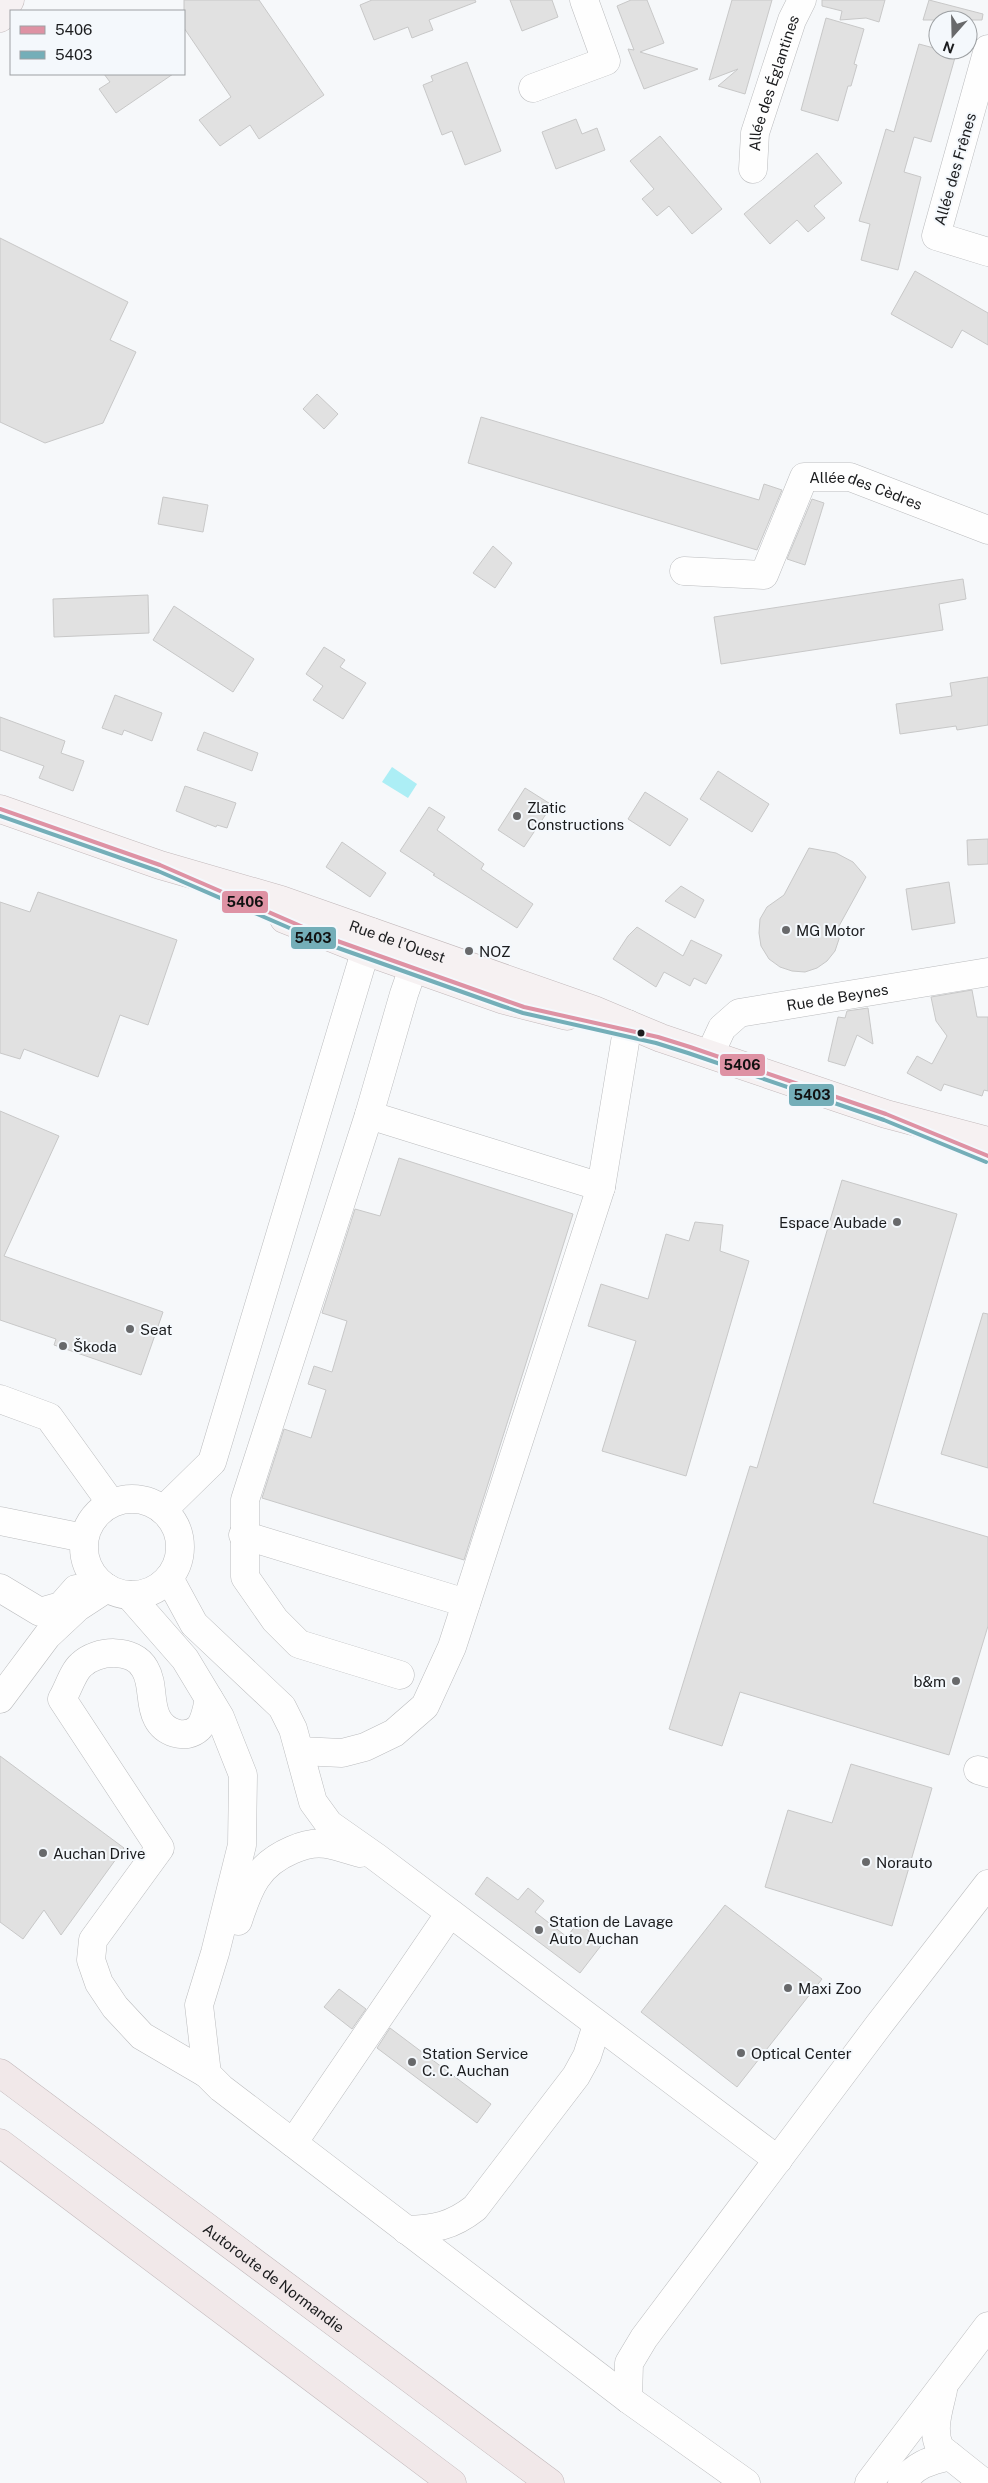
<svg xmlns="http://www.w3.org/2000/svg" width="988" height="2483" font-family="'Public Sans',sans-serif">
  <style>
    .water { fill: #aceef5 }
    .building { fill: #e1e1e1; stroke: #c8c8c8 }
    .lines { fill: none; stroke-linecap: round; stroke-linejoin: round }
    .minor-casing { stroke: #bbbcbe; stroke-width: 29 }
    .major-casing { stroke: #c2b9bb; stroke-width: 29 }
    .highway-casing { stroke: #c2b9bb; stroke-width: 29 }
    .minor { stroke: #fefefe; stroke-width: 28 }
    .major { stroke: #f6f1f2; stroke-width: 28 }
    .highway { stroke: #f1e8e9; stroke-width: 28 }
    .bus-1-casing { stroke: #f4f8fc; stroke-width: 8 }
    .bus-2-casing { stroke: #f4f8fc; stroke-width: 8 }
    .bus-1 { stroke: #de92a4; stroke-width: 4 }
    .bus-2 { stroke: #74aeb8; stroke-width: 4 }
    .poi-dot { fill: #68696b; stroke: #f4f8fc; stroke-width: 2 }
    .bus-dot { fill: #1b1c1e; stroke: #f4f8fc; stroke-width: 2 }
    .labels { text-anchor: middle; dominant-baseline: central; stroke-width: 4; stroke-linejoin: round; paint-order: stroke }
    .street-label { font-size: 15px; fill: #1b1c1e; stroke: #f4f8fc }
    .poi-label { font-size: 15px; fill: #1b1c1e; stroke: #f4f8fc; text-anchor: start }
    .line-badge { stroke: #f4f8fc; stroke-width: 2 }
    .pale-badge-label { font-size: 14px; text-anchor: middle; font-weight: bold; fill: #111 }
  </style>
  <rect width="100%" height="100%" fill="#f6f8fa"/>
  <!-- water -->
  <path class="water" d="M392 767 417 784 408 798 382 782Z"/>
  <!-- building -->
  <path class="building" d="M184 0H259L324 95 259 139 250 125 220 146 199 120 231 97 184 28Z
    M372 0H475L476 2 429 20 433 30 422 34 412 38 408 27 374 40 360 5Z
    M510 0H552L558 17 522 31Z
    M631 0H647L664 43 640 52 698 69 644 89 628 49 634 50 617 6Z
    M732 0H772L745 94 718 86 738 69 709 80Z
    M822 0H885L879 22 866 18 840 20 842 11 822 6Z
    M929 0 983 14 982 20H923Z
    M826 18 864 29 854 64 857 65 851 86H848L838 121 801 110Z
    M919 44 956 54 931 142 914 137 904 172 921 177 898 270 861 260 870 224 859 221 886 129 894 132Z
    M467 62 501 151 465 165 452 131 442 135 423 85 433 81 431 76Z
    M104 74H173L116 113 99 89 110 82Z
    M576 119 582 134 597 128 605 150 556 169 542 132Z
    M660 136 722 209 692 234 669 206 657 216 642 199 654 189 630 161Z
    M817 153 842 183 814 206 825 218 808 232 797 220 770 244 744 214Z
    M0 238 128 302 110 340 136 352 103 423 45 443 0 422Z
    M915 271 988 313V345L962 330 952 348 891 314Z
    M317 394 338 414 324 429 303 409Z
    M481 417 759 500 764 484 782 490 757 550 468 463Z
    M163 497 208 505 203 532 158 524Z
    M812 499 824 503 805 565 787 559Z
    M493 546 512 563 495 588 473 573Z
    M963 579 966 599 939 604 943 630 721 664 714 617Z
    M148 595 149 633 54 637 53 599Z
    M174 606 254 659 233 692 153 640Z
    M324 647 345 660 340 667 366 683 343 719 313 700 323 686 306 674Z
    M988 677V725L957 730 956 726 900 734 896 704 952 696 950 683Z
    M115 695 162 713 152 741 124 730 122 735 102 728Z
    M0 717 65 741 61 753 84 761 73 791 39 778 44 766 0 750Z
    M204 732 258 753 252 771 197 750Z
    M718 771 769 804 752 832 700 799Z
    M185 786 236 803 227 828 217 825 216 827 176 811Z
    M525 788 552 805 524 847 498 830Z
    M645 792 688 819 670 846 628 819Z
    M429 807 445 817 437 830 484 864 481 869 533 904 517 928 433 875 435 874 400 851Z
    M988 839V864L968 865 967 840Z
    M342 842 386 873 370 897 326 867Z
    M809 848 836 853 853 862 866 877 839 926V939L835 951 827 961 817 968 805 972 792 971 780 967 769 959 761 946 759 933 760 919 767 907 784 895Z
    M949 882 955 923 912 930 906 889Z
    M681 886 704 900 695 918 665 901Z
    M38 892 177 940 148 1025 120 1015 98 1077 24 1049 20 1059 0 1053V902L30 912Z
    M637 927 683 956 691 940 722 955 706 984 694 978 690 986 664 972 656 987 613 959 628 936Z
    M972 990 977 1017H988V1091L984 1090 982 1096 944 1084 941 1091 907 1073 917 1056 932 1064 947 1036 936 1021 931 997Z
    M868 1008 873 1044 857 1035 845 1066 828 1061 838 1017 845 1018 847 1011Z
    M0 1111 59 1136 4 1256 163 1312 141 1375 54 1345 56 1339 0 1320Z
    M399 1158 573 1214 464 1560 262 1498 284 1429 311 1438 326 1390 308 1384 314 1366 332 1372 347 1321 322 1313 355 1209 380 1216Z
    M842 1180 957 1214 873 1503 988 1537V1626L949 1755 740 1692 722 1746 669 1729 750 1466 757 1468Z
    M695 1222 723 1225 720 1251 749 1261 686 1476 602 1451 636 1341 588 1326 601 1284 648 1299 666 1234 689 1241Z
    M983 1313 988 1314V1468L941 1454Z
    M0 1756 124 1848 61 1935 44 1910 23 1939 0 1922Z
    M851 1764 932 1788 892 1926 765 1887 788 1810 832 1823Z
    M487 1877 518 1900 528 1888 544 1901 535 1912 567 1937 578 1922 603 1943 580 1973 475 1894Z
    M725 1905 822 1979 737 2087 641 2012Z
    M339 1989 366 2009 352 2029 324 2007Z
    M390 2028 491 2104 477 2123 377 2048Z"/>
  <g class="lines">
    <!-- minor casing -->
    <g class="minor-casing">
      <g id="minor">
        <path d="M988 49 936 236 988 252"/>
        <path d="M533 88 606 61 584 0"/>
        <path id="s1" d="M753 169 755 133 792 20 802 0"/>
        <path id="s2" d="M684 571 764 575 804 477H850L988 530"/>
        <path id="s3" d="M710 1054 722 1028 739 1013 988 972"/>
        <path d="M369 1115 601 1187"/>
        <path d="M0 1399 49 1417 111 1503"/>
        <circle cx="132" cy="1547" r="48"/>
        <path d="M163 1510 212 1462 371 932"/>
        <path d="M0 1521 84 1538"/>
        <path d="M243 1535 466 1603"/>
        <path d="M169 1578 194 1624 282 1707 293 1729 313 1802 329 1824 376 1857 778 2160"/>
        <path d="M0 1588 40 1612 61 1606 76 1589"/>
        <path d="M129 1595 185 1659 220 1717 243 1775 242 1845 215 1953 199 2005 207 2074 221 2088 628 2399 746 2483"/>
        <path d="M400 1675 299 1644 275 1620 245 1577V1500L369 1115 404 994 413 968 433 955"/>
        <path d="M0 1699 47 1636 78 1607 107 1588"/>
        <path d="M300 1751 342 1753 365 1747 394 1733 425 1706 452 1647 601 1187 628 1024"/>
        <path d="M978 1770 988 1773"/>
        <path d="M238 1921C249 1887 257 1865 292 1850 303 1845 314 1842 326 1844 338 1846 349 1850 360 1853"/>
        <path d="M207 2074 142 2036 115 2007 99 1983 91 1960 93 1940 160 1848 62 1699C68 1689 73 1672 81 1665 97 1649 134 1648 145 1669 154 1684 149 1703 157 1718 164 1732 185 1741 199 1728 205 1721 207 1708 209 1699"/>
        <path d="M293 2143 450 1913"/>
        <path d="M406 2230C435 2229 452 2226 475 2208L576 2076 587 2056 597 2025"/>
        <path d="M943 2390C939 2409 931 2430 940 2448L984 2483"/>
        <path d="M628 2399 629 2363 644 2338 878 2026 988 1884"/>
        <path d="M869 2483 988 2326"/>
        <path d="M902 2483C915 2465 928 2461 950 2456"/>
      </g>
    </g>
    <!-- major casing -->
    <g class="major-casing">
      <g id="major">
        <path d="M0 18 10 0"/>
        <path id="s4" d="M0 809 160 865 281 900 594 1010 661 1038 886 1114 988 1141"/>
        <path d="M284 919 365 951 504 1000 567 1016"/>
      </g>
    </g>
    <!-- highway casing -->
    <g class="highway-casing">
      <g id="highway">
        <path id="s5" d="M0 2073 550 2483"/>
        <path d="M0 2143 452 2483"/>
      </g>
    </g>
    <!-- minor -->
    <use href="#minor" class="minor"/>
    <!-- major -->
    <use href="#major" class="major"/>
    <!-- highway -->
    <use href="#highway" class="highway"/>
    <!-- bus-1 casing -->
    <g class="bus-1-casing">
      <path id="bus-1" d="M0 809 160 865 326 937 504 1000 524 1007 658 1037 690 1047 886 1114 988 1156"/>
    </g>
    <!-- bus-2 casing -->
    <g class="bus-2-casing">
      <path id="bus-2" d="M0 816 158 871 324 943 502 1006 523 1013 656 1043 688 1053 884 1120 986 1162"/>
    </g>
    <!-- bus-1 -->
    <use href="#bus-1" class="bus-1"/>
    <!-- bus-2 -->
    <use href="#bus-2" class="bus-2"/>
  </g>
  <!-- markers -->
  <g class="poi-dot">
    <circle cx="517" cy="816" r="5"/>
    <circle cx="786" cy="930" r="5"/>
    <circle cx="469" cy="951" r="5"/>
    <circle cx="897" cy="1222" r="5"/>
    <circle cx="130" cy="1329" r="5"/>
    <circle cx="63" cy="1346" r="5"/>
    <circle cx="956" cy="1681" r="5"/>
    <circle cx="43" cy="1853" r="5"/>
    <circle cx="866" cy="1862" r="5"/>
    <circle cx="539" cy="1930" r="5"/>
    <circle cx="788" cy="1988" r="5"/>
    <circle cx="741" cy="2053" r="5"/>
    <circle cx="412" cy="2062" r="5"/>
  </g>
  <circle class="bus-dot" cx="641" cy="1033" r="4.5"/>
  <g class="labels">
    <!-- street labels -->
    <g class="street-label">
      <text stroke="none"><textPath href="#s1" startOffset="89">Allée des Églantines</textPath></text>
      <text transform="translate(955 169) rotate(-74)">Allée des Frênes</text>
      <text stroke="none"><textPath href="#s2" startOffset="250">Allée des Cèdres</textPath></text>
      <text stroke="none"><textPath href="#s4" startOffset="419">Rue de l'Ouest</textPath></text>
      <text stroke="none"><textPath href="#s3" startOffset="151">Rue de Beynes</textPath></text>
      <text stroke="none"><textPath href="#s5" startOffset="342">Autoroute de Normandie</textPath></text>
    </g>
    <!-- poi labels -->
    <g class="poi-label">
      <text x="527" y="807">Zlatic<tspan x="527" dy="17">Constructions</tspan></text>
      <text x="796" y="930">MG Motor</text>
      <text x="479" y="951">NOZ</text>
      <text x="887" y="1222" text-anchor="end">Espace Aubade</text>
      <text x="140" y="1329">Seat</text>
      <text x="73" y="1346">Škoda</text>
      <text x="946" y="1681" text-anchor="end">b&amp;m</text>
      <text x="53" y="1853">Auchan Drive</text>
      <text x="876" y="1862">Norauto</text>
      <text x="549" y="1921">Station de Lavage<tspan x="549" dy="17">Auto Auchan</tspan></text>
      <text x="798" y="1988">Maxi Zoo</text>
      <text x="422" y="2053">Station Service<tspan x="422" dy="17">C. C. Auchan</tspan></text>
      <text x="751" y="2053">Optical Center</text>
    </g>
  </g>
  <g class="line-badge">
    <rect x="221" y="890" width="48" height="24" rx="5" fill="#de92a4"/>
    <rect x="290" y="926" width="47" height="24" rx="5" fill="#74aeb8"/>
    <rect x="719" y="1053" width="47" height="24" rx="5" fill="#de92a4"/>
    <rect x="788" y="1083" width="47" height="24" rx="5" fill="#74aeb8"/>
  </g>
  <g class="pale-badge-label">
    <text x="245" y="907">5406</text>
    <text x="313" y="943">5403</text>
    <text x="742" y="1070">5406</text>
    <text x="812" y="1100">5403</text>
  </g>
  <!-- legend -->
  <rect x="10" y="10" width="175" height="65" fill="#f4f8fc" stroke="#9da0a3"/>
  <rect x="20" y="26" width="25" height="8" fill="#de92a4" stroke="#9da0a3"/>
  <text x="55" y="35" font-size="15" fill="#1b1c1e">5406</text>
  <rect x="20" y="51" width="25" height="8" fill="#74aeb8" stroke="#9da0a3"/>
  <text x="55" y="60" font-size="15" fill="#1b1c1e">5403</text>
  <!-- north arrow -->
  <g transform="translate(953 35) rotate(200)"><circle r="24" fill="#f4f8fc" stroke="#9da0a3"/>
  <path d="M0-4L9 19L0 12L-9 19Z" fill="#68696b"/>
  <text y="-8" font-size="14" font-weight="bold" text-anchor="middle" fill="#1b1c1e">N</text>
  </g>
</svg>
